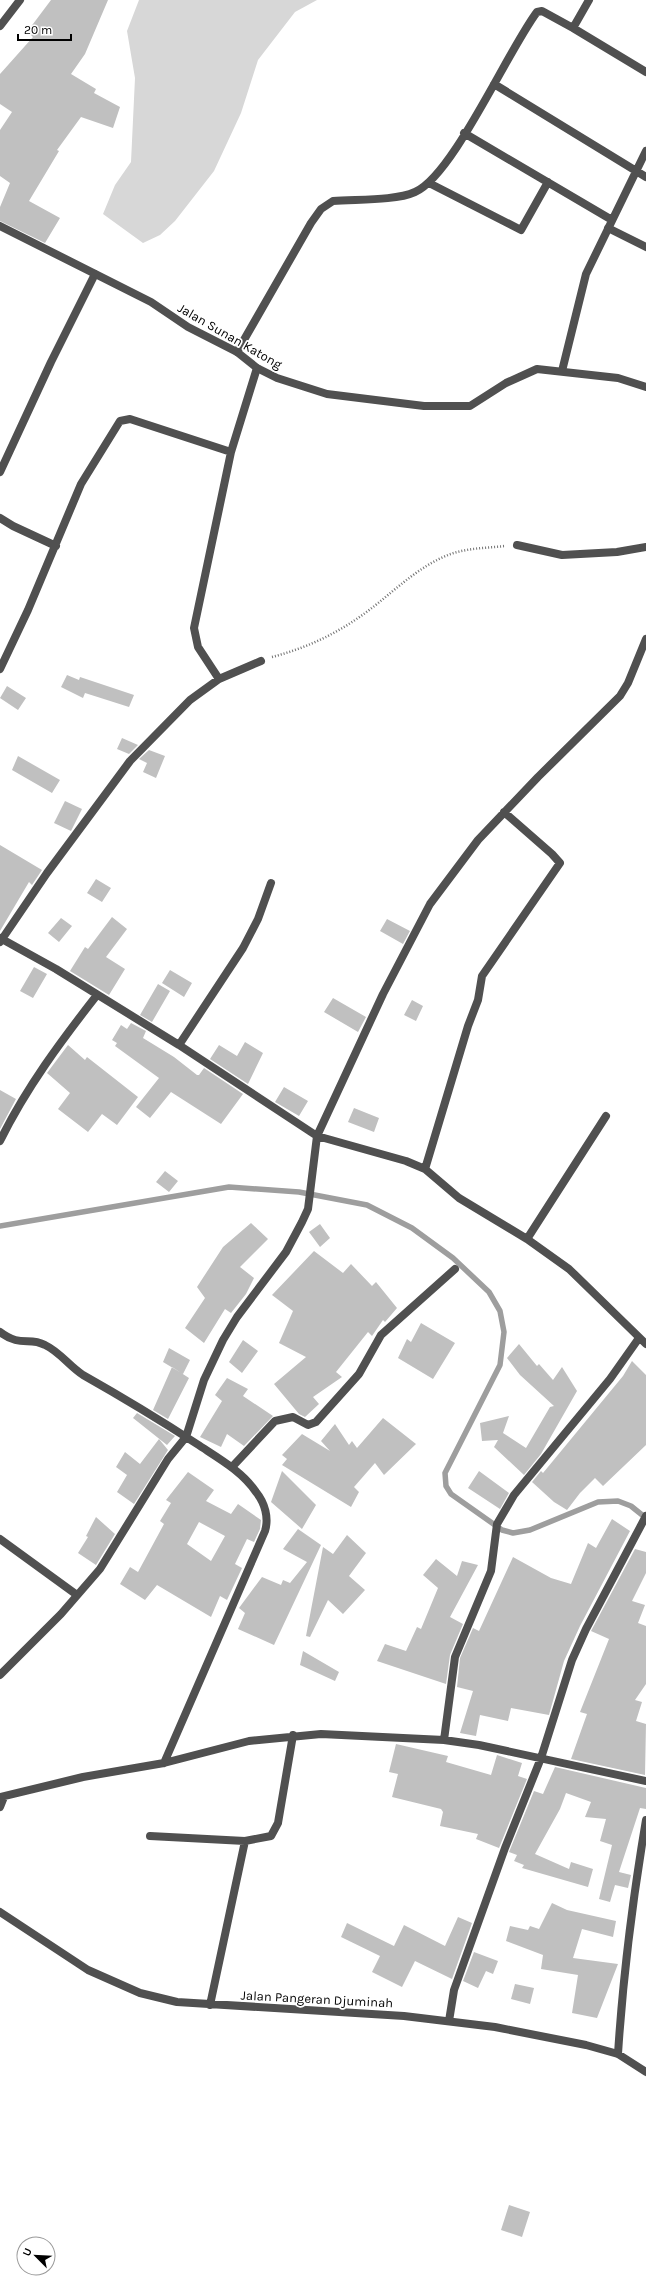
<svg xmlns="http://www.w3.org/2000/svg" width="646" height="2292" font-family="Karla,sans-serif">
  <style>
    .green { fill: #d7d7d7 }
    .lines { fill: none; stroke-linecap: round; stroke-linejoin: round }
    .stream { stroke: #9e9e9e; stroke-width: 5.5 }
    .building { fill: #c0c0c0; fill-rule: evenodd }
    .path { stroke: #727272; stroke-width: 2.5; stroke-dasharray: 1 2; stroke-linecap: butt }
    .service { stroke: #505050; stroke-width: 8 }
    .minor { stroke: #505050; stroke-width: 8 }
    .tertiary { stroke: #505050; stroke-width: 8 }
    .labels { text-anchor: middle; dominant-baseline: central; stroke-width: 3.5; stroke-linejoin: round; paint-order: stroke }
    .street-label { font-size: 13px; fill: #000; stroke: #fff }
  </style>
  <rect width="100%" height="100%" fill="#fff"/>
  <!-- green -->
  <path class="green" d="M139 0H317L295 12 258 60 241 113 214 171 175 221 160 235 143 243 103 214 115 185 131 162 135 78 127 31Z"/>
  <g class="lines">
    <!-- stream -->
    <path class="stream" d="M0 1226 229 1187 299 1192 367 1205 412 1228 453 1258 489 1292 500 1311 504 1332 500 1365 445 1473 446 1486 451 1494 502 1530 513 1533 530 1530 598 1502 618 1501 631 1506 646 1518"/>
  </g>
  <!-- building -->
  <path class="building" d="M51 0H108L85 54 71 74 96 89 94 93 120 107 113 128 81 117 57 150 59 151 29 201 60 218 45 243 0 221V207L10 183 0 176V130L12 112 0 104V74L33 37 27 32Z
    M67 675 79 680 80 677 134 695 129 707 85 693 83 698 61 687Z
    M7 686 26 698 18 710 0 698Z
    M122 738 138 745 129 754 117 749Z
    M149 750 165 756 156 778 143 772 147 763 139 759Z
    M18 756 60 780 52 793 12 770Z
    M65 801 82 809 71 831 54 823Z
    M0 845 42 870 32 885 29 882 0 931Z
    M96 879 111 888 102 902 87 893Z
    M112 917 127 929 106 957 125 969 109 995 70 971 85 947 88 949Z
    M61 918 72 926 59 942 48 933Z
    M387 919 410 931 403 944 380 931Z
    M34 967 47 974 33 998 20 991Z
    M170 970 192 983 184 997 162 983Z
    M158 984 170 991 152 1022 140 1015Z
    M333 998 366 1017 358 1032 324 1012Z
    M412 1000 423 1006 416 1021 404 1015Z
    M131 1023 146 1031 143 1038 174 1057 197 1075H199L204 1068 243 1094 221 1124 171 1092 150 1118 136 1107 159 1078 115 1046 117 1043 112 1040 121 1025 127 1029Z
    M245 1042 263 1053 248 1084 210 1059 219 1045 237 1056Z
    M68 1045 85 1060 87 1057 138 1097 117 1125 102 1114 88 1132 58 1109 70 1093 47 1073Z
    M284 1087 308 1101 299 1116 275 1102Z
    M0 1090 16 1099 0 1129Z
    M354 1108 379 1118 374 1132 348 1122Z
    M165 1171 178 1181 169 1192 156 1182Z
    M251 1223 268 1239 240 1267 254 1278 246 1294 231 1313 225 1309 204 1343 185 1328 205 1298 197 1287 223 1247Z
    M320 1224 330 1238 320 1247 309 1232Z
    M314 1251 343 1273 351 1264 372 1286 376 1282 397 1308 385 1322 383 1320 372 1336 368 1332 336 1372 342 1377 313 1397 319 1404 305 1417 299 1414 274 1384 306 1357 279 1343 293 1311 272 1295Z
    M421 1323 455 1343 433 1379 398 1358 407 1339 411 1342Z
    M243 1340 258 1351 242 1373 229 1362Z
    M519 1344 537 1366 539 1364 553 1380 562 1367 577 1391 541 1454 524 1475 494 1447 498 1440 482 1441 480 1423 509 1416 503 1433 526 1448 550 1407 554 1406 520 1375 507 1358Z
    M169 1348 190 1360 183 1374 163 1362Z
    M632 1361 646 1375V1445L603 1486 595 1478 580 1493 567 1510 554 1502 532 1482 541 1471 543 1473 623 1376Z
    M172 1367 189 1378 168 1419 153 1410Z
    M227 1378 248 1389 243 1396 273 1416 244 1446 227 1434 221 1447 200 1437 222 1401 215 1395Z
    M137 1413 152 1422 175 1436 167 1445 133 1418Z
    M383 1418 416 1444 384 1475 375 1463 354 1487 359 1492 351 1507 282 1465 287 1459 282 1455 302 1434 330 1451 321 1441 335 1424 349 1445 352 1441 357 1448Z
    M159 1439 168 1450 134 1504 117 1492 127 1475 116 1467 125 1452 140 1464Z
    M282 1471 316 1505 302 1529 271 1502Z
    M479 1471 509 1493 500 1509 468 1488Z
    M188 1472 214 1490 206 1501 231 1514 238 1504 261 1520 260 1529 254 1542 247 1539 235 1564 242 1568 227 1600 220 1596 211 1617 157 1585 145 1600 120 1584 130 1567 138 1572 164 1524 160 1521 171 1503 166 1500ZM199 1522 225 1536 211 1561 187 1544Z
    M96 1517 115 1534 96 1565 78 1553 88 1537 86 1536Z
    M612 1519 630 1531 580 1626 564 1661 549 1715 511 1708 508 1721 480 1715 476 1736 460 1733 473 1691 457 1687 460 1658 473 1628 479 1631 513 1557 551 1578 571 1584 588 1543 596 1548Z
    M298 1529 321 1545 274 1645 238 1629 245 1613 239 1608 262 1577 281 1585 283 1580 290 1583 307 1562 283 1549Z
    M347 1535 366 1553 349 1576 365 1590 343 1614 328 1600 310 1637 306 1636 323 1547 333 1554Z
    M635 1549 646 1552V1573L632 1601 645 1605 638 1623 646 1626V1684L635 1700 642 1702 636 1721 646 1724 645 1775 571 1759 587 1714 580 1712 609 1639 591 1631Z
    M436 1559 457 1576 462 1561 478 1565 450 1617 463 1624 450 1655 446 1684 377 1661 385 1644 406 1651 417 1627 421 1629 438 1588 423 1575Z
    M303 1651 339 1672 335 1681 300 1665Z
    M396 1744 448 1756 446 1762 491 1775 497 1755 522 1763 518 1776 527 1779 499 1848 476 1839 478 1834 440 1826 443 1812 441 1809 392 1797 398 1774 389 1772Z
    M555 1767 646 1788V1809L640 1808 619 1872 631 1875 628 1888 615 1885 610 1902 599 1899 612 1845 600 1841 606 1819 585 1817 591 1802 566 1793 560 1809 535 1854 569 1869 571 1862 593 1869 588 1887 522 1868 524 1865 514 1861 517 1855 509 1852 534 1791 543 1794Z
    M552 1903 567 1910 616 1921 613 1937 582 1929 573 1958 618 1964 597 2018 572 2013 578 1975 541 1969 543 1955 506 1941 510 1926 528 1930 530 1926 539 1929Z
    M458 1917 472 1923 452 1979 415 1961 402 1987 372 1972 380 1956 341 1937 347 1923 394 1946 404 1925 445 1946Z
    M474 1952 498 1961 493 1974 486 1971 478 1988 463 1981Z
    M515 1984 534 1988 530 2004 511 1999Z
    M509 2205 530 2212 522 2237 501 2230Z"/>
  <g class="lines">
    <!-- path -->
    <path class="path" d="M272 657C303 649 332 636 358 618 388 598 413 569 448 555 466 548 486 548 505 546"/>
    <!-- service -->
    <path class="service" d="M517 545 562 555 617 552 646 547"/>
    <!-- minor -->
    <path class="minor" d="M589 0 573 28 646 72
      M0 26 20 0
      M494 84 646 177
      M464 133 612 220
      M429 183 521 230 548 182
      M608 228 646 247
      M237 352 311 223 321 209 333 201C356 199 395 201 415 192 453 176 508 50 537 12L542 11 573 28
      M562 371 586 274 646 151
      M0 472 51 362 95 274
      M0 518 13 526 56 546
      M0 669 28 610 81 484 120 421 130 419 231 452
      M219 679 198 647 194 628 231 452 257 368
      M0 938 56 969 179 1045 317 1136 406 1161 425 1169 459 1198 527 1239 569 1269 646 1344
      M0 942 47 873 130 761 190 700 219 679 261 661
      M179 1045 243 948 258 919 271 883
      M0 1141C26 1088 61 1041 97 995
      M425 1169 468 1026 478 1000 482 976 560 863 552 854 504 812
      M527 1239 606 1116
      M0 1332C21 1348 29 1336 45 1345 60 1352 69 1366 83 1375 122 1397 160 1420 197 1444 218 1458 242 1471 256 1492 265 1503 269 1518 265 1531L164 1763
      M232 1467 275 1421 293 1417 308 1425 316 1422 359 1374 381 1335 455 1269
      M0 1539 77 1595
      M0 1675 61 1614 100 1569 168 1459 186 1437 204 1380 223 1340 237 1317 286 1252 302 1222 308 1209 317 1136 383 994 430 904 478 840 538 777 620 696 628 683 646 639
      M444 1740 455 1657 491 1571 497 1524 514 1495 610 1379 639 1338
      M0 1797 83 1777 164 1763 249 1741 321 1734 444 1740 479 1745 646 1781
      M0 1807 4 1797
      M150 1836 245 1841
      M0 1912 88 1970 140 1993 177 2002 404 2016 495 2027 586 2045 618 2054 646 2072
      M210 2005 245 1841 271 1836 278 1823 293 1735
      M449 2021 454 1990 505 1848 541 1758 572 1660 586 1629 646 1516
      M618 2054C623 1976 633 1897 646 1820"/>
    <!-- tertiary -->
    <path class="tertiary" d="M0 226 151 302 188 327 237 352 257 368 277 378 327 394 424 406H470L506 383 537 369 618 378 646 387"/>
  </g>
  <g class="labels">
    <!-- street labels -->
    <g class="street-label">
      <text transform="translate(230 336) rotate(30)">Jalan Sunan Katong</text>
      <text transform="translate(317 1999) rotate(3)">Jalan Pangeran Djuminah</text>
    </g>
  </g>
  <!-- north arrow -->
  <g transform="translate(36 2256) rotate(294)"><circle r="19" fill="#ffffff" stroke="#999999"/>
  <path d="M0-3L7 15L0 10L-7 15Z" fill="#000000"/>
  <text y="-6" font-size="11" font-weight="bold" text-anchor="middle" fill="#000000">U</text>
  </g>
  <!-- scale -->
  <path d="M18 34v6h53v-6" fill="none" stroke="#000000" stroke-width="2"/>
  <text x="24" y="34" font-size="12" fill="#000000" stroke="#ffffff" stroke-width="3" paint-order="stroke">20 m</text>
</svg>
